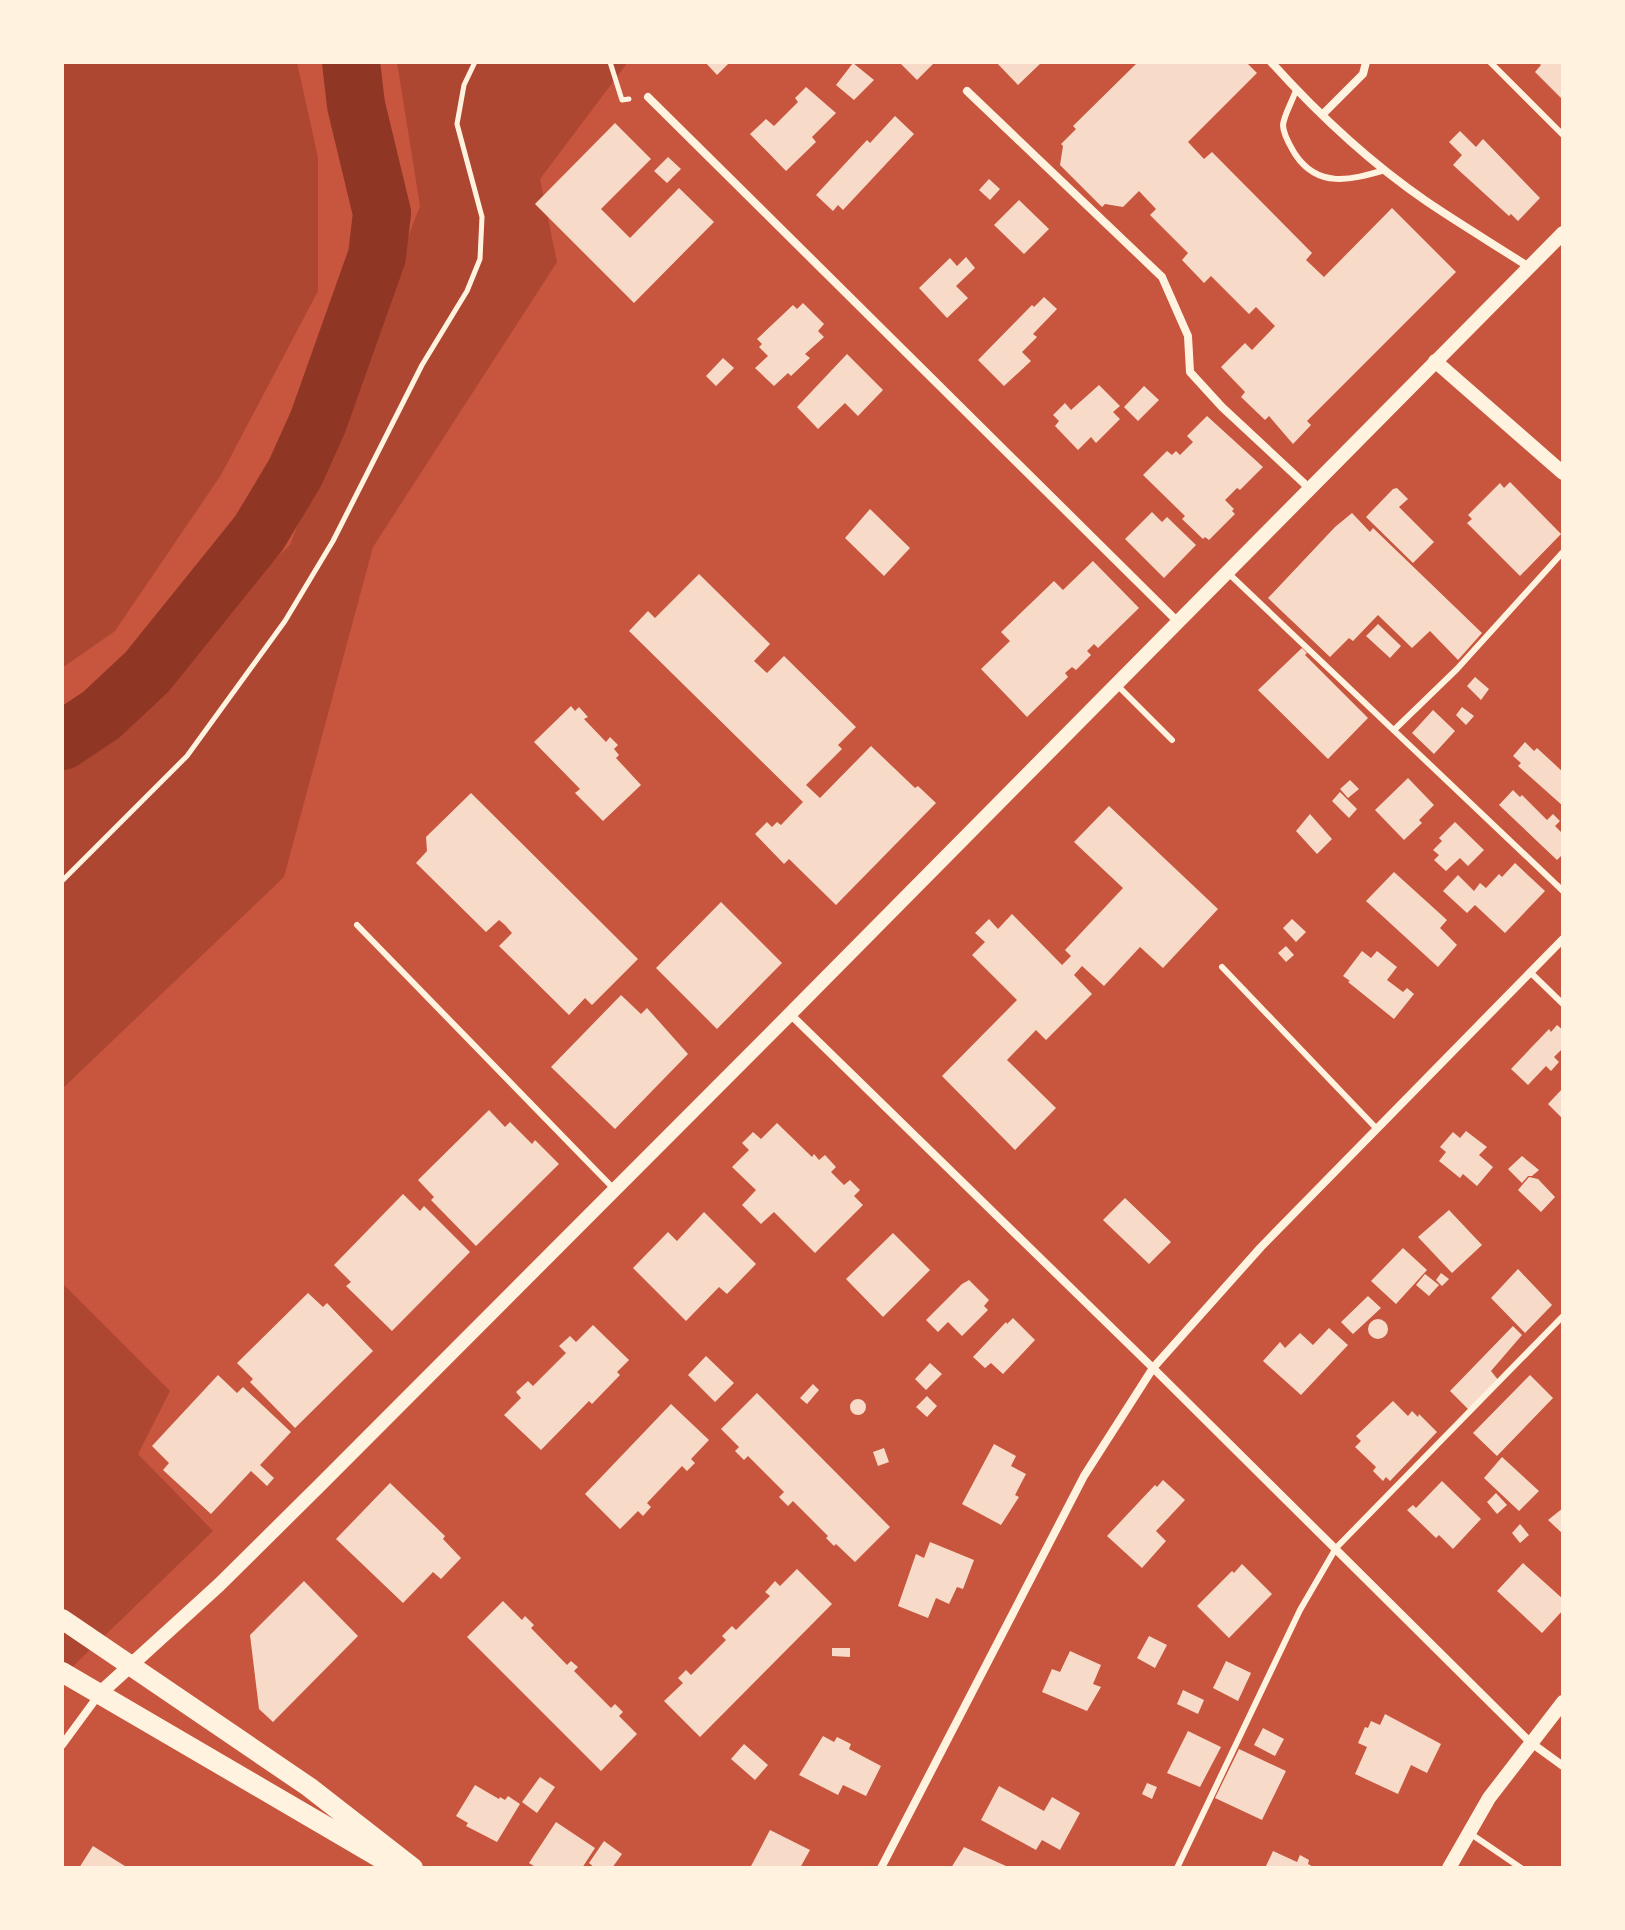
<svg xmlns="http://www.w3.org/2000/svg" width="1625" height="1930" font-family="'Golos Text',sans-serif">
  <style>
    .green { fill: #ae4732 }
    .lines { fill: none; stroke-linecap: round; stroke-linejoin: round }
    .river { stroke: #8f3625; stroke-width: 58 }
    .building { fill: #f7dbc8 }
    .path { stroke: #fff3e0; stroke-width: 5 }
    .service { stroke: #fff3e0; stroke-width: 6 }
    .minor { stroke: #fff3e0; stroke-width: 8 }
    .tertiary { stroke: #fff3e0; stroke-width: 14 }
    .primary { stroke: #fff3e0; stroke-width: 20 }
  </style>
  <rect width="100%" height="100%" fill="#c8553d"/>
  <!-- green -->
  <path class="green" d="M62 62H297L318 158V291L221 475 115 631 62 668Z
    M397 62H628L540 179 557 262 373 547 284 877 62 1089V757L290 545 420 206Z
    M62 1283 170 1391 138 1454 213 1531 62 1677Z"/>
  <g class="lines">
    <!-- river -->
    <path class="river" d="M62 741 101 715 147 672 259 533 295 473 318 422 377 256 382 213 356 105 351 62"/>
  </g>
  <!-- building -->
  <path class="building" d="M705 62H730L717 75Z
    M899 62H935L917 80Z
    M996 62H1042L1018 85Z
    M1138 62H1246L1257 73 1188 142 1204 159 1212 152 1312 253 1306 260 1324 277 1392 208 1456 272 1307 421 1311 425 1293 444 1269 416 1265 420 1241 397 1245 392 1221 367 1245 343 1252 350 1275 326 1256 307 1249 314 1211 276 1204 283 1182 260 1188 253 1150 215 1156 209 1139 191 1123 207 1105 204 1102 207 1060 165 1063 146 1061 144 1076 129 1073 126Z
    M1538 62H1563V100L1535 72 1541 65Z
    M853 63 874 80 854 100 836 85Z
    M806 87 836 113 812 137 816 142 786 171 750 134 766 119 774 126 798 102 795 98Z
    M895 116 914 134 843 210 838 205 833 211 816 195 867 140 870 143Z
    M615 123 651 159 601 209 630 238 679 188 714 222 634 303 535 204Z
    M1460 131 1476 147 1483 139 1540 198 1518 221 1511 214 1509 216 1453 165 1462 155 1449 142Z
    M668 157 681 169 667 183 654 171Z
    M989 179 1000 189 990 200 979 190Z
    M1019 200 1049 229 1024 254 994 225Z
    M966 257 975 268 956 286 968 298 947 318 919 288 950 258 957 266Z
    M1044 297 1057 309 1033 334 1037 337 1022 352 1031 361 1004 386 978 360 1032 305 1034 307Z
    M803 303 824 324 818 331 824 337 805 354 810 358 791 376 788 373 774 386 755 368 768 356 759 347 762 344 757 339 793 305 797 309Z
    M847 354 883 390 858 416 845 403 818 429 797 407Z
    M723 358 734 368 716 386 706 376Z
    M1099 385 1120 406 1113 412 1120 419 1096 443 1091 437 1078 450 1055 426 1059 421 1053 415 1065 403 1071 410Z
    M1144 386 1159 400 1138 421 1124 407Z
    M1207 416 1263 467 1240 490 1237 488 1225 500 1234 509 1232 511 1235 514 1209 540 1205 537 1203 539 1182 519 1185 516 1143 475 1167 451 1172 455 1176 451 1180 455 1193 442 1187 436Z
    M1510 482 1561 534 1520 576 1467 523 1472 519 1468 515 1500 483 1504 488Z
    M1397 488 1408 499 1399 507 1434 542 1413 563 1366 517 1393 489Z
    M870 509 910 548 884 576 845 538Z
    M1152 512 1162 522 1167 517 1196 545 1164 578 1125 539Z
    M1352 513 1370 532 1373 528 1482 633 1458 660 1430 631 1412 648 1378 615 1353 641 1349 638 1330 657 1268 598 1335 527Z
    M1093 561 1139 608 1098 648 1094 644 1087 651 1091 655 1076 670 1072 667 1065 673 1068 677 1027 717 981 669 1010 641 1001 632 1054 581 1063 590Z
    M699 574 770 644 754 661 767 673 784 656 856 727 838 745 842 749 806 785 820 798 871 746 915 788 918 786 936 803 836 905 789 859 784 864 755 834 767 822 772 827 777 822 781 825 803 802 629 631 648 611 655 618Z
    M1378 624 1401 646 1390 658 1366 636Z
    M1302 648 1307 653 1305 655 1368 718 1328 759 1258 690Z
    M1475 677 1489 689 1481 700 1467 686Z
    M571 706 575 711 579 707 588 717 584 719 606 742 610 737 618 745 614 749 619 755 616 758 641 785 603 821 575 793 580 789 534 742Z
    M1462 707 1474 716 1466 725 1456 715Z
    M1433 710 1455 731 1434 754 1412 733Z
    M1525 742 1534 751 1537 748 1563 772V806L1518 766 1521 763 1513 756Z
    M1408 778 1434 805 1419 820 1422 823 1404 840 1375 810Z
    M1350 780 1359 789 1348 798 1340 789Z
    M1513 790 1520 797 1522 795 1547 820 1553 814 1560 821 1555 826 1563 834V854L1557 860 1499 805Z
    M1340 792 1357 809 1349 818 1332 801Z
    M471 793 638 959 592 1005 585 998 569 1015 499 946 512 933 505 925 499 920 486 932 416 863 427 851 426 837Z
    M1109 806 1218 909 1163 968 1140 947 1104 986 1082 966 1074 975 1092 994 1046 1040 1036 1030 1007 1060 1056 1108 1015 1150 942 1076 1017 1000 972 955 985 942 975 933 989 919 998 929 1012 914 1062 965 1071 956 1065 950 1123 888 1074 842Z
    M1310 814 1332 839 1317 854 1296 831Z
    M1455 822 1484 850 1468 866 1460 858 1446 871 1434 860 1439 855 1433 850 1442 841 1439 838Z
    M1515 863 1545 891 1505 933 1475 905 1467 913 1443 891 1458 875 1474 891 1480 883 1486 888 1499 874 1502 877Z
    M1394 872 1447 920 1440 928 1457 945 1438 967 1366 901Z
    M721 902 782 963 717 1029 656 968Z
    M1292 919 1306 932 1296 942 1283 928Z
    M1286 946 1294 955 1286 962 1278 953Z
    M1362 951 1371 958 1377 951 1397 967 1387 980 1403 992 1407 988 1414 994 1394 1019 1348 982 1350 981 1343 976Z
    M621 995 641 1014 647 1008 688 1054 615 1129 551 1067Z
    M1557 1025 1563 1030V1048L1554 1057 1559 1062 1551 1071 1546 1066 1528 1085 1511 1069 1549 1029 1551 1032Z
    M1563 1088V1119L1548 1104Z
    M489 1110 505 1127 510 1122 532 1144 535 1140 559 1164 476 1246 431 1200 434 1197 418 1180Z
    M777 1123 812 1157 814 1154 819 1160 825 1155 836 1167 831 1172 844 1185 850 1180 860 1190 854 1196 863 1205 815 1253 774 1212 761 1224 742 1205 756 1190 732 1167 749 1150 742 1143 753 1132 761 1139Z
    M1466 1131 1487 1147 1479 1155 1493 1167 1477 1186 1463 1174 1460 1178 1439 1161 1446 1152 1440 1147 1453 1132 1460 1138Z
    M1522 1156 1539 1170 1532 1176H1528L1522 1183 1508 1169Z
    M1529 1177 1538 1179 1555 1197 1541 1212 1518 1190Z
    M403 1194 420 1211 424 1206 470 1252 392 1331 346 1286 351 1282 334 1265Z
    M1125 1198 1171 1242 1149 1264 1103 1220Z
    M1449 1210 1482 1245 1452 1273 1418 1237Z
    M704 1212 756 1264 727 1294 719 1287 686 1321 633 1268 668 1232 677 1241Z
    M893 1233 930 1270 883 1317 846 1279Z
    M1403 1248 1427 1270 1396 1304 1371 1281Z
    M1518 1269 1552 1305 1525 1333 1491 1298Z
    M1441 1273 1449 1279 1442 1286 1436 1280Z
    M1425 1274 1439 1285 1429 1296 1416 1285Z
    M969 1280 989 1300 984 1306 988 1310 962 1336 948 1322 938 1332 926 1320 962 1284Z
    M308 1293 323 1307 327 1303 373 1351 295 1428 250 1382 253 1379 237 1363Z
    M1368 1296 1381 1308 1353 1334 1341 1322Z
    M1013 1318 1035 1340 1003 1374 991 1363 985 1368 973 1357 1006 1322 1007 1324Z
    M1368 1329a10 10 0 1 1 20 0a10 10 0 1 1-20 0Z
    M593 1325 629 1360 617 1372 620 1375 592 1404 589 1401 541 1450 504 1415 521 1398 516 1392 528 1381 533 1386 566 1353 559 1346 570 1336 576 1342Z
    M1513 1326 1522 1335 1491 1371 1499 1381 1470 1411 1450 1391Z
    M1329 1328 1348 1345 1301 1395 1263 1361 1280 1342 1285 1348 1300 1333 1313 1345Z
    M706 1356 734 1383 715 1402 688 1375Z
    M930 1363 942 1374 926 1390 915 1379Z
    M218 1375 237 1393 243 1387 291 1432 260 1465 274 1478 267 1486 251 1471 211 1514 163 1470 169 1463 152 1446Z
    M1530 1375 1553 1398 1497 1456 1473 1433Z
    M813 1384 819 1390 807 1404 800 1398Z
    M757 1393 890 1527 855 1562 836 1544 834 1546 826 1538 828 1536 793 1501 788 1506 779 1497 784 1492 748 1456 744 1460 735 1451 739 1447 721 1429Z
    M927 1396 937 1406 927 1417 916 1407Z
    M850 1407a8 8 0 1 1 16 0a8 8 0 1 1-16 0Z
    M1393 1401 1408 1416 1412 1411 1418 1417 1419 1414 1437 1432 1390 1481 1386 1477 1383 1481 1373 1471 1376 1467 1355 1447 1361 1441 1356 1436Z
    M671 1404 709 1440 691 1459 695 1463 687 1471 682 1466 647 1503 651 1507 643 1516 638 1511 620 1529 585 1494Z
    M994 1444 1016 1456 1011 1466 1026 1474 1015 1495 1019 1497 1001 1525 962 1504Z
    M884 1448 889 1462 878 1466 873 1452Z
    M1502 1457 1539 1491 1519 1511 1484 1478Z
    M1163 1480 1185 1500 1156 1531 1166 1541 1142 1568 1107 1536 1155 1485 1157 1487Z
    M1442 1481 1481 1519 1453 1549 1439 1535 1436 1538 1407 1510 1413 1505 1416 1508Z
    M390 1483 445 1536 443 1539 461 1558 441 1579 433 1572 403 1603 336 1539Z
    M1496 1493 1507 1505 1497 1514 1487 1502Z
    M1563 1508V1534L1548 1520Z
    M1520 1524 1529 1535 1520 1543 1512 1533Z
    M930 1542 974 1560 963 1589 957 1587 949 1604 936 1598 928 1618 898 1606 916 1554 924 1558Z
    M1523 1563 1563 1599V1610L1542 1633 1497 1591Z
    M1242 1564 1272 1594 1229 1638 1197 1606 1232 1571 1234 1573Z
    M797 1569 832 1604 700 1737 664 1701 683 1683 678 1678 686 1670 691 1675 726 1640 722 1636 732 1626 736 1630 770 1596 765 1592 768 1589 775 1581 780 1586Z
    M304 1581 358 1636 273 1722 259 1709 250 1635Z
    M503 1601 522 1620 525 1616 534 1625 531 1628 567 1665 571 1661 578 1667 574 1671 611 1708 615 1704 623 1712 619 1716 637 1734 601 1771 467 1637Z
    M1149 1636 1167 1645 1155 1668 1137 1658Z
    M832 1648H850V1657L832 1656Z
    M1070 1651 1101 1665 1093 1684 1101 1687 1087 1711 1042 1692 1052 1669 1060 1672Z
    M1226 1661 1251 1673 1238 1701 1213 1688Z
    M1183 1690 1204 1700 1198 1714 1177 1704Z
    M1385 1714 1441 1744 1427 1773 1411 1765 1398 1794 1355 1774 1367 1747 1358 1743 1365 1727 1368 1728 1371 1721 1380 1725Z
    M1263 1728 1284 1739 1275 1756 1254 1745Z
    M1188 1731 1221 1747 1200 1787 1167 1773Z
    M823 1736 834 1742 837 1737 851 1744 849 1749 881 1766 866 1796 843 1785 838 1795 799 1775Z
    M744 1744 768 1765 755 1780 731 1759Z
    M1239 1749 1286 1771 1262 1820 1215 1798Z
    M540 1777 555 1787 537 1813 522 1802Z
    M1147 1783 1157 1787 1152 1799 1142 1794Z
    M475 1785 499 1799 500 1797 505 1800 508 1796 520 1804 497 1842 466 1826 468 1823 456 1816Z
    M999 1786 1044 1811 1052 1797 1080 1813 1060 1850 1042 1840 1036 1850 981 1820Z
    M556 1822 595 1848 582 1868H537L529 1863Z
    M770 1830 810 1850 800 1868H750Z
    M604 1841 622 1854 612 1868H595L589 1863Z
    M93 1846 128 1868H79Z
    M964 1847 1006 1866 1005 1868H951Z
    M1273 1851 1297 1862 1300 1855 1309 1860 1308 1864 1315 1868H1265Z"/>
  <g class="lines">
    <!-- path -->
    <path class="path" d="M610 62 622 100 629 99
      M62 881 187 756 285 621 333 541 422 365 467 291 480 259 482 217 457 124 464 85 475 62"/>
    <!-- service -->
    <path class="service" d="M1490 62 1563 135
      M1296 90C1293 100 1284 115 1283 125 1283 135 1291 147 1295 154 1318 189 1351 180 1385 170
      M1226 571 1563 891
      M1116 684 1172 740
      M1394 730 1457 669 1563 552
      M357 925 614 1189
      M1222 967 1376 1128
      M1530 972 1563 1004
      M1471 1834 1521 1868
      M1177 1868 1300 1610 1336 1548 1563 1316"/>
    <!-- minor -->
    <path class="minor" d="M1271 62C1317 113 1369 162 1426 201 1460 224 1495 245 1529 267
      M967 91 1162 277 1188 336 1190 372 1222 407 1309 488
      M648 97 1178 622
      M1323 114 1363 74 1366 62
      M790 1014 1153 1368 1530 1742 1563 1766
      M62 1745 98 1696
      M881 1868 1084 1476 1153 1368 1261 1247 1563 939"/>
    <!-- tertiary -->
    <path class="tertiary" d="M1435 361 1563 473
      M98 1695 219 1585 320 1485 790 1014 1563 233
      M1449 1868 1489 1798 1563 1702"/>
    <!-- primary -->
    <path class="primary" d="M62 1619 309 1787 413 1868
      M62 1672 394 1866"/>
  </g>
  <!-- border -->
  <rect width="1625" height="1930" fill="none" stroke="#fff3e0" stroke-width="128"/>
</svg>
